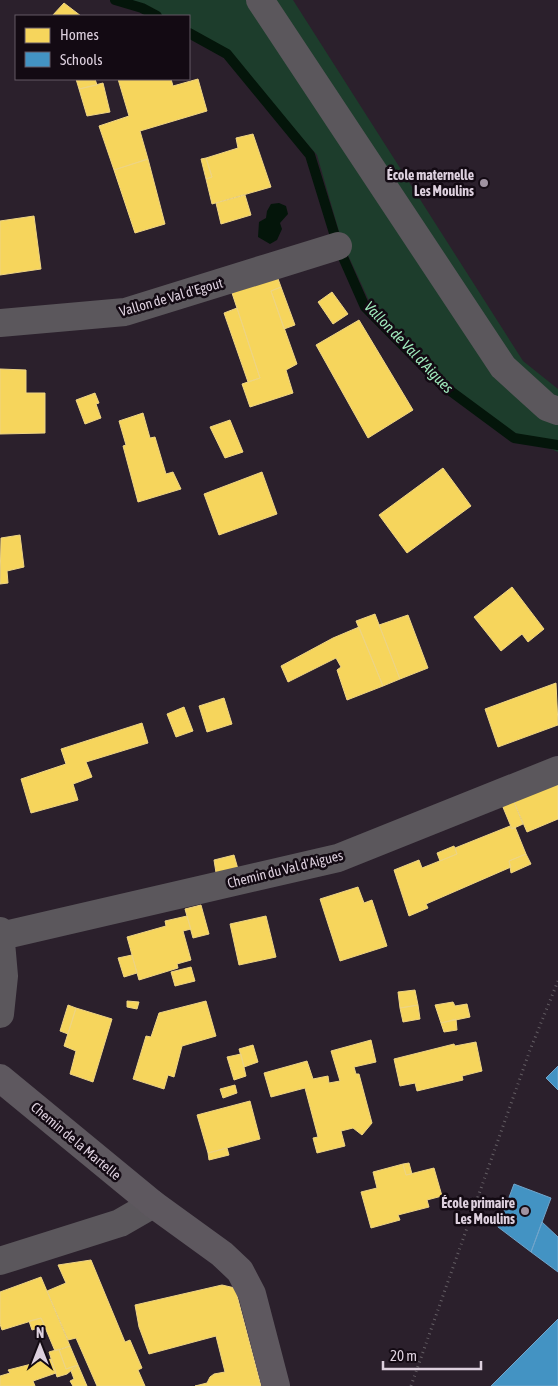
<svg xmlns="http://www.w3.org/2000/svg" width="558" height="1386" font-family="'Asap Condensed',sans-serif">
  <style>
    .green { fill: #1d3d2c }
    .water { fill: #04150a }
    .homes { fill: #f6d55c; stroke: #eed483 }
    .schools { fill: #4393c3; stroke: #71a5cb }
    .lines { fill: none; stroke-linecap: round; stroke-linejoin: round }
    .stream { stroke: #04150a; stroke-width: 10 }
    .path { stroke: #635d63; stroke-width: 3; stroke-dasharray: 1 4; stroke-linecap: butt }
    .street { stroke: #5b575c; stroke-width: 28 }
    .secondary { stroke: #5e585f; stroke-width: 28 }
    .poi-dot { fill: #9f92a0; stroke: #130a13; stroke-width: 2 }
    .labels { text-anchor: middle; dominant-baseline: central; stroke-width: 5; stroke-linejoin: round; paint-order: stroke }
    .poi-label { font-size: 14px; font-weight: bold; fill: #ddd0de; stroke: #130a13; text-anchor: end }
    .street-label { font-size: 14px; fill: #ddd0de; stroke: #130a13 }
    .water-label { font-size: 15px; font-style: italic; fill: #a0ecbd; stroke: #130a13 }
  </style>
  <rect width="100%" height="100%" fill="#2b202c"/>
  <!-- green -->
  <path class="green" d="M122 0H293L523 361 558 389V452L513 432 445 381 371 305 342 242 317 155 227 51 189 32V16H159Z"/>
  <!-- water -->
  <path class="water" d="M279 203 286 206 288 214 280 223 282 229 277 240 270 244 258 237 259 222 266 218 267 211 271 204Z"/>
  <!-- homes -->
  <path class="homes" d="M64 3 81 16H52Z
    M76 79H95L97 85 79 89Z
    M118 79H171L173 86 198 79 207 111 140 131 148 159 114 170 99 126 129 116Z
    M103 83 110 112 87 116 79 89Z
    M253 134 271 187 212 204 206 179 212 177 206 158 238 148 236 138Z
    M206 158 212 177 206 179 201 159Z
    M148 159 165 224 135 233 114 170Z
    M245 195 251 215 221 224 216 203Z
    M34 216 41 269 0 275V221Z
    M277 276 281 287 271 291 297 364 286 370 293 393 250 407 242 384 260 378 232 293Z
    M281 287 295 325 284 329 271 291Z
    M332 292 348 314 333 324 318 302Z
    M237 308 260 378 248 382 224 313Z
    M359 320 413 410 368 438 316 345Z
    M0 369 26 370V393H45V433L0 434Z
    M95 393 99 403 96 404 101 418 85 424 76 400Z
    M143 413 150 438 155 437 166 474 173 472 181 489 138 502 123 446 126 445 119 421Z
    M230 420 243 452 225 458 210 427Z
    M443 468 471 506 407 553 379 515Z
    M262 472 277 514 219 535 204 494Z
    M20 535 24 567 7 571 8 583 0 584 1 538Z
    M512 587 544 629 528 642 522 634 501 651 474 617Z
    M375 614 400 679 383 686 356 621Z
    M408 615 428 668 400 679 379 625Z
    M359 627 383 686 347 700 337 670 341 667 336 658 288 682 281 666 333 638Z
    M556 683 558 725 498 747 485 709Z
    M224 698 232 724 207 732 199 706Z
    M184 707 193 731 176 737 167 714Z
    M142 723 148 743 86 762 92 777 73 784 78 800 31 813 21 779 66 764 61 749Z
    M558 784V819L527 832 511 795Z
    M511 795 523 824 512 829 500 800Z
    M510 826 512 829 515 827 526 854 509 861 511 867 426 904 428 908 409 916 394 870 419 860 422 868 457 854 455 848Z
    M454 846 457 854 440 861 437 853Z
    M526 854 531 864 511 873 509 861Z
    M234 855 240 876 217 879 214 860Z
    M358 887 364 903 372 900 387 946 340 961 320 899Z
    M201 905 209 934 193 938 185 909Z
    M187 916 191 929 183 931 191 960 177 964 178 968 139 980 127 937 166 926 165 921Z
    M266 916 276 957 239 965 230 924Z
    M132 955 137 973 124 977 118 958Z
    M191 967 195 981 175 986 171 972Z
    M415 990 418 1005 400 1008 398 992Z
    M127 1001 139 1002 137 1009 127 1007Z
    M206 1001 216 1036 182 1046 174 1077 168 1075 164 1089 133 1079 146 1036 151 1037 159 1013Z
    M453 1002 455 1006 467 1004 470 1017 441 1023 435 1005Z
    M68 1005 76 1008 68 1034 60 1031Z
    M418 1005 420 1019 403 1022 400 1008Z
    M76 1008 112 1019 93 1082 70 1074 76 1051 64 1046Z
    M456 1019 457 1030 444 1032 441 1023Z
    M371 1040 376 1062 354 1067 356 1074H359L372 1123 362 1135 353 1128 341 1131 345 1146 317 1153 313 1138 318 1137 305 1088 271 1097 264 1073 307 1061 313 1079 328 1076 329 1083 340 1081 331 1051Z
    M476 1042 482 1071 462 1076 463 1080 417 1091 415 1083 400 1086 394 1059 454 1044 455 1046Z
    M253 1045 258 1062 244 1067 239 1049Z
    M241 1054 246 1076 234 1080 227 1057Z
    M235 1085 237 1093 223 1098 220 1089Z
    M250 1101 260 1139 208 1153 197 1115Z
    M227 1148 229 1155 209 1160 208 1153Z
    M409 1163 412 1174 406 1175 403 1164Z
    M403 1164 406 1175 434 1168 442 1196 427 1200 429 1207 398 1215 400 1220 371 1228 361 1192 377 1188 373 1172Z
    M91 1260 125 1342 130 1340 142 1368 138 1370 145 1386H97L76 1338 68 1340 47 1291 66 1283 58 1265Z
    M41 1277 70 1346 55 1351 41 1318 2 1330 0 1324V1292Z
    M222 1285 235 1288 261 1386H195L207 1383 210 1377 214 1374 225 1372 216 1336 149 1354 139 1327 135 1305Z
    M41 1318 45 1326 32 1330 29 1321Z
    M70 1346 78 1365 66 1369 59 1350Z
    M59 1349 66 1369 78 1365 67 1374 57 1377 49 1352Z
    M51 1359 56 1373 33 1381 35 1386H0V1376L10 1373 8 1370Z
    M78 1365 87 1386H73L70 1381 74 1379 71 1371Z"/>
  <!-- schools -->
  <path class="schools" d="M558 1066V1090L546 1078Z
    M514 1184 551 1198 531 1252 498 1227Z
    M542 1222 558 1237V1272L531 1252Z
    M558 1319V1386H491Z"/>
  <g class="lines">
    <!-- stream -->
    <path class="stream" d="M115 0 142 8 157 16
      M189 33 227 54 310 155 338 246 365 307 441 384 514 438 558 445"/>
    <!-- path -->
    <path class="path" d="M411 1386 530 1050 558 981"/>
    <!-- street -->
    <path class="street" d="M260 0 503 367 547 407 558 411
      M0 323 125 312 338 246
      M0 931 4 976 0 1014
      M1 936 338 858 558 770
      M0 1261 120 1223 153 1204"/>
    <!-- secondary -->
    <path class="secondary" d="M0 1078 153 1204 222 1254 240 1271 252 1294 276 1386"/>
  </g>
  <!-- markers -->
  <g class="poi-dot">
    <circle cx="484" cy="183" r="5"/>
    <circle cx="525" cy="1211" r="5"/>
  </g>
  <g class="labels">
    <!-- poi labels -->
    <g class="poi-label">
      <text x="474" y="175">École maternelle<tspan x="474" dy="16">Les Moulins</tspan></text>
      <text x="515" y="1203">École primaire<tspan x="515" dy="16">Les Moulins</tspan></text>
    </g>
    <!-- street labels -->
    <g class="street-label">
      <text transform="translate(171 297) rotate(-16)">Vallon de Val d'Egout</text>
      <text transform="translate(285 869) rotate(-14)">Chemin du Val d'Aigues</text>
      <text transform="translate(76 1141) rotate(40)">Chemin de la Martelle</text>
    </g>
    <!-- water labels -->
    <g class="water-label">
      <text transform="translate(409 347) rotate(46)">Vallon de Val d'Aigues</text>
    </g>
  </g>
  <!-- legend -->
  <rect x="15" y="15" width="175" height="65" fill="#130a13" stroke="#645964"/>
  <rect x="25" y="28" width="25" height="15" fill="#f6d55c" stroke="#645964"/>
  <text x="60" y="40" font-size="15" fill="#ddd0de">Homes</text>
  <rect x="25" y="52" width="25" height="15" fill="#4393c3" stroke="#645964"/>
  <text x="60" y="65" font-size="15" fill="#ddd0de">Schools</text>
  <!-- north arrow -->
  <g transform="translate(40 1346)" stroke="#130a13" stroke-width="4" paint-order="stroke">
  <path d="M0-4L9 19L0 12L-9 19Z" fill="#ddd0de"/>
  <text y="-8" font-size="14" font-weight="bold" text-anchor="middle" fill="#ddd0de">N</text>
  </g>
  <!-- scale -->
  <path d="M383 1361v8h98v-8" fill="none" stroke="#ddd0de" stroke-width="2.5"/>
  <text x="390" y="1361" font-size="15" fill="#ddd0de" stroke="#130a13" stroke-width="4" paint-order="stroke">20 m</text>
</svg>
